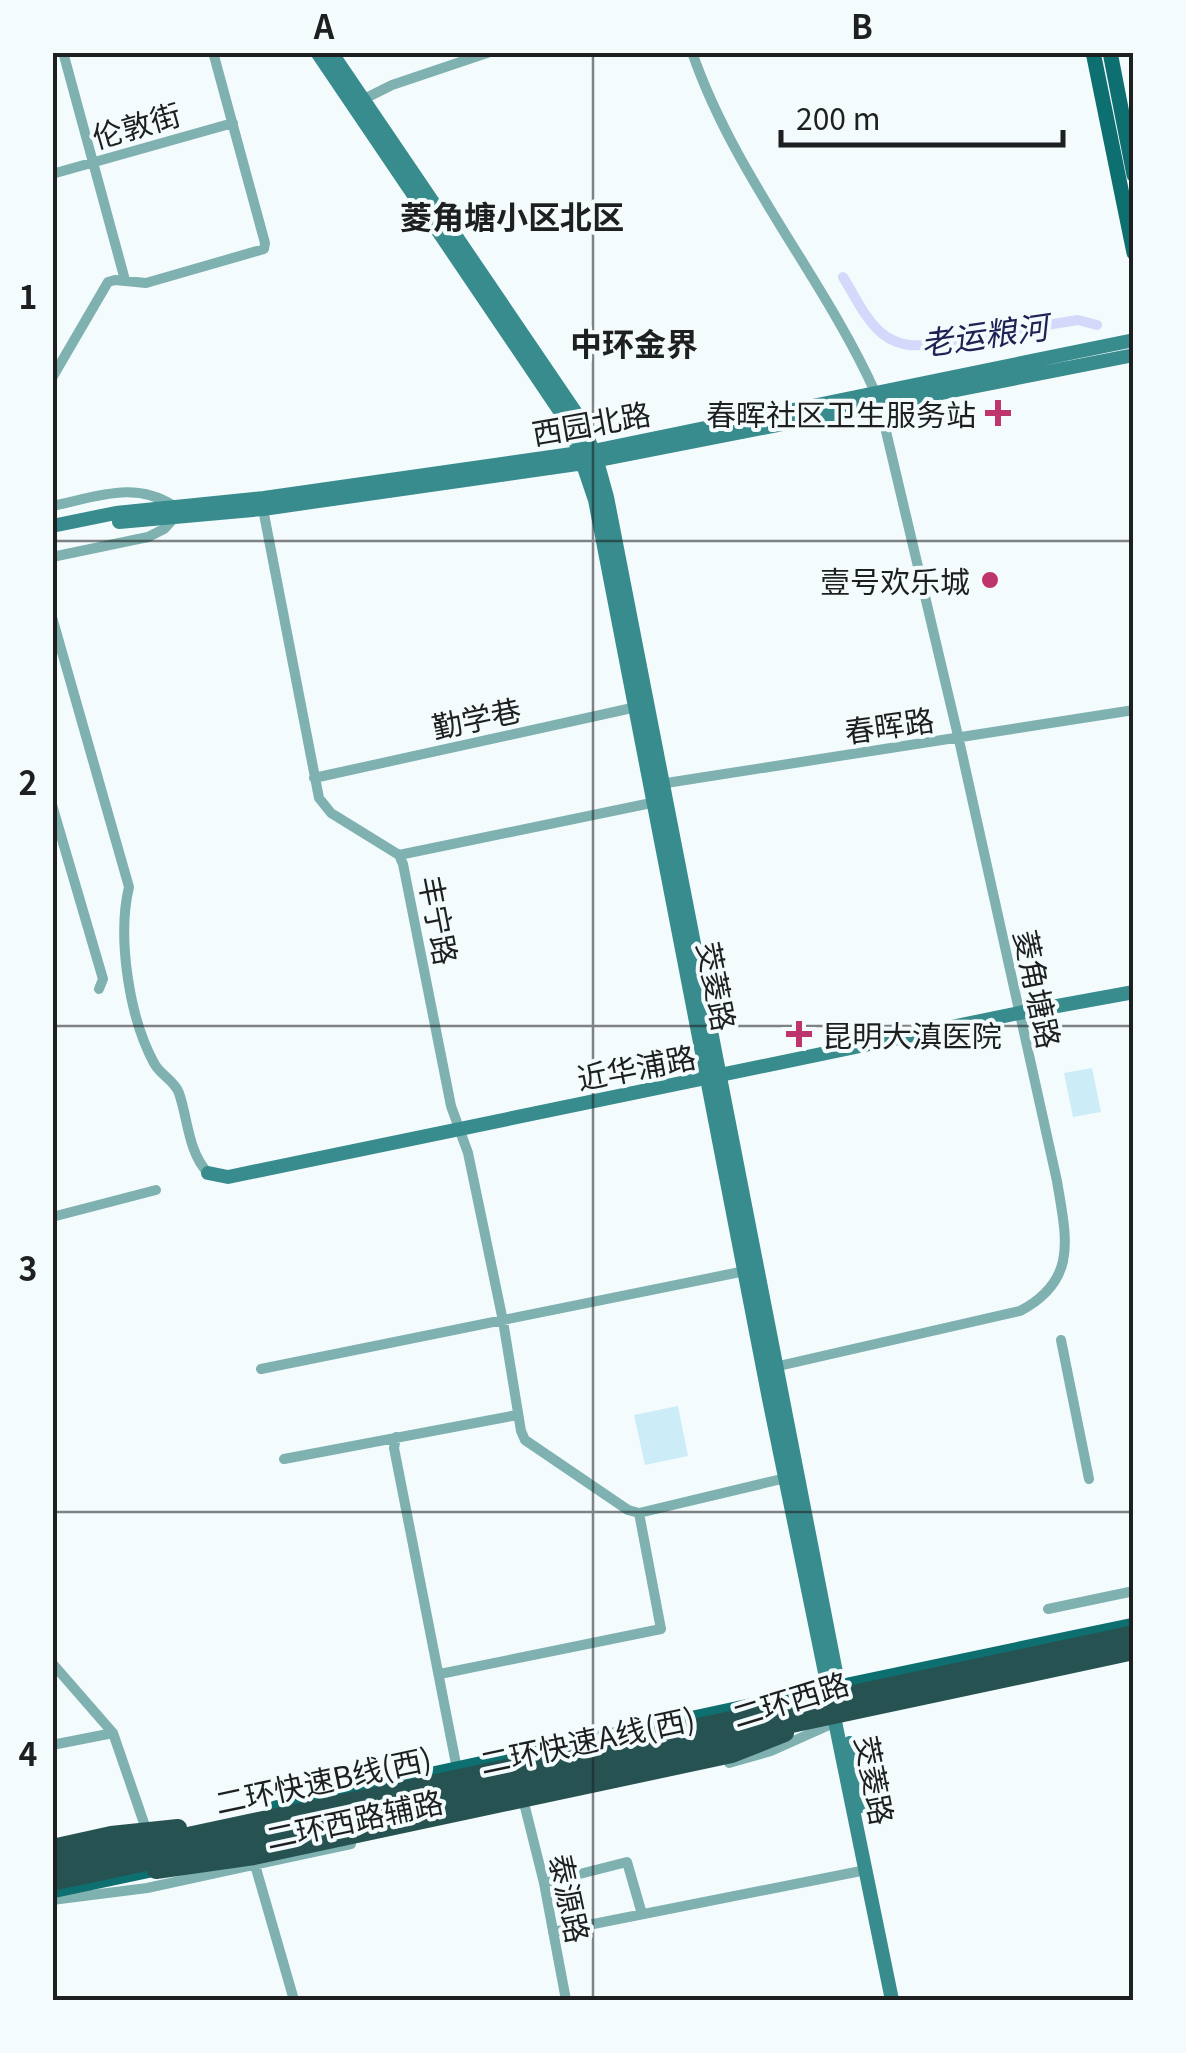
<svg xmlns="http://www.w3.org/2000/svg" width="1186" height="2053" font-family="Georgia,'Noto Sans SC',serif">
  <style>
    .green { fill: #ccecf8 }
    .lines { fill: none; stroke-linecap: round; stroke-linejoin: round }
    .canal { stroke: #d4d9fb; stroke-width: 10 }
    .street { stroke: #7eb1b0; stroke-width: 10 }
    .secondary { stroke: #388c8d; stroke-width: 14 }
    .primary { stroke: #0e6f70; stroke-width: 15 }
    .highway { stroke: #275252; stroke-width: 18 }
    .grid { fill: none; stroke: #1d1f20; stroke-width: 2.5; stroke-opacity: 0.55 }
    .poi-dot { fill: #be346c; stroke: #f4fbfd; stroke-width: 4 }
    .labels { text-anchor: middle; dominant-baseline: central; stroke-width: 8; stroke-linejoin: round; paint-order: stroke }
    .street-label { font-size: 30px; fill: #1d1f20; stroke: #f4fbfd }
    .poi-label { font-size: 30px; fill: #1d1f20; stroke: #f4fbfd; text-anchor: end }
    .neighbourhood-label { font-size: 32px; font-weight: bold; fill: #1d1f20; stroke: #f4fbfd }
    .water-label { font-size: 32px; font-style: italic; fill: #212254; stroke: #f4fbfd }
    .neatline { fill: none; stroke: #1d1f20; stroke-width: 4 }
    .grid-label { font-size: 32px; text-anchor: middle; font-weight: bold; fill: #1d1f20 }
  </style>
  <rect width="100%" height="100%" fill="#f4fbfd"/>
  <!-- green -->
  <path class="green" d="M1092 1068 1101 1112 1073 1117 1064 1073Z
    M678 1406 688 1456 645 1465 634 1415Z"/>
  <g class="lines">
    <!-- canal -->
    <path class="canal" d="M843 277C864 311 877 349 923 345L1078 320 1097 325"/>
    <!-- street -->
    <path class="street" d="M63 52 125 280
      M692 52C735 177 823 276 876 394
      M362 100 392 85 490 52
      M52 174 233 123
      M52 378 108 282 115 280 146 283 264 249 265 243 213 52
      M52 506C96 497 135 480 174 506
      M263 509 319 798 331 813 399 855 403 864 451 1106 468 1153 503 1321 521 1431 525 1440 628 1510 639 1513 786 1478
      M52 557 148 537 164 529 175 517
      M52 617 129 887C117 937 129 1017 154 1063 160 1075 174 1080 179 1093 188 1119 188 1152 208 1173
      M314 778 641 706
      M660 784 1134 710
      M52 805 103 979 99 989
      M399 855 656 802
      M52 1217 156 1190
      M1061 1340 1089 1479
      M770 1368 1020 1311C1079 1280 1066 1237 1057 1181L959 740 880 406
      M261 1369 745 1271
      M396 1437 394 1448 457 1769
      M284 1459 517 1415
      M1048 1609 1134 1591
      M52 1663 113 1733 145 1826
      M440 1674 661 1629 639 1513
      M52 1745 113 1733
      M729 1763 771 1751 836 1722
      M525 1807 544 1883 566 2000
      M255 1865 294 2000
      M544 1883 627 1862 642 1914
      M52 1900 147 1888 351 1844
      M553 1932 866 1870"/>
    <!-- secondary -->
    <path class="secondary" d="M317 52 570 426 595 500 769 1399 892 2000
      M331 52 580 419 597 461 607 497 840 1693
      M119 522 263 509 584 463 1134 355
      M52 526 116 513 264 498 593 451 1134 340
      M208 1173 228 1177 1019 1013 1134 992
      M850 1743 862 1806"/>
    <!-- primary -->
    <path class="primary" d="M1093 52 1134 253
      M1110 52 1134 175
      M805 1694 1134 1625
      M275 1808 778 1700 815 1696
      M52 1891 165 1867"/>
    <!-- highway -->
    <path class="highway" d="M52 1848 111 1835 178 1828
      M52 1865 1134 1634
      M156 1870 254 1856 732 1754 785 1733
      M52 1882 1134 1651"/>
  </g>
  <!-- grid -->
  <path class="grid" d="M593 52V2000M52 541H1134M52 1026H1134M52 1512H1134"/>
  <!-- markers -->
  <g class="poi-dot">
    <path d="M993 398h10v10h10v10h-10v10h-10v-10h-10v-10h10z"/>
    <circle cx="990" cy="580" r="10"/>
    <path d="M794 1019h10v10h10v10h-10v10h-10v-10h-10v-10h10z"/>
  </g>
  <g class="labels">
    <!-- street labels -->
    <g class="street-label">
      <text transform="translate(136 124) rotate(-16)">伦敦街</text>
      <text transform="translate(591 422) rotate(-10)">西园北路</text>
      <text transform="translate(476 717) rotate(-12)">勤学巷</text>
      <text transform="translate(889 724) rotate(-8)">春晖路</text>
      <text transform="translate(440 920) rotate(79)">丰宁路</text>
      <text transform="translate(718 986) rotate(79)">茭菱路</text>
      <text transform="translate(1039 989) rotate(78)">菱角塘路</text>
      <text transform="translate(636 1066) rotate(-11)">近华浦路</text>
      <text transform="translate(790 1698) rotate(-17)">二环西路</text>
      <text transform="translate(587 1739) rotate(-12)">二环快速A线(西)</text>
      <text transform="translate(323 1779) rotate(-12)">二环快速B线(西)</text>
      <text transform="translate(876 1780) rotate(79)">茭菱路</text>
      <text transform="translate(354 1818) rotate(-12)">二环西路辅路</text>
      <text transform="translate(571 1898) rotate(78)">泰源路</text>
    </g>
    <!-- poi labels -->
    <g class="poi-label">
      <text x="976" y="413">春晖社区卫生服务站</text>
      <text x="970" y="580">壹号欢乐城</text>
      <text x="822" y="1034" text-anchor="start">昆明大滇医院</text>
    </g>
    <!-- neighbourhood labels -->
    <g class="neighbourhood-label">
      <text x="512" y="215">菱角塘小区北区</text>
      <text x="634" y="342">中环金界</text>
    </g>
    <!-- water labels -->
    <g class="water-label">
      <text transform="translate(984 333) rotate(-8)">老运粮河</text>
    </g>
  </g>
  <!-- border -->
  <rect width="1186" height="2053" fill="none" stroke="#f4fbfd" stroke-width="110"/>
  <!-- scale -->
  <path d="M781 130v15h282v-15" fill="none" stroke="#1d1f20" stroke-width="5"/>
  <text x="796" y="130" font-size="30" fill="#1d1f20" stroke="#f4fbfd" stroke-width="8" paint-order="stroke">200 m</text>
  <rect x="55" y="55" width="1076" height="1943" class="neatline"/>
  <g class="grid-label">
    <text x="324" y="39">A</text>
    <text x="862" y="39">B</text>
    <text x="28" y="309">1</text>
    <text x="28" y="795">2</text>
    <text x="28" y="1281">3</text>
    <text x="28" y="1766">4</text>
  </g>
</svg>
